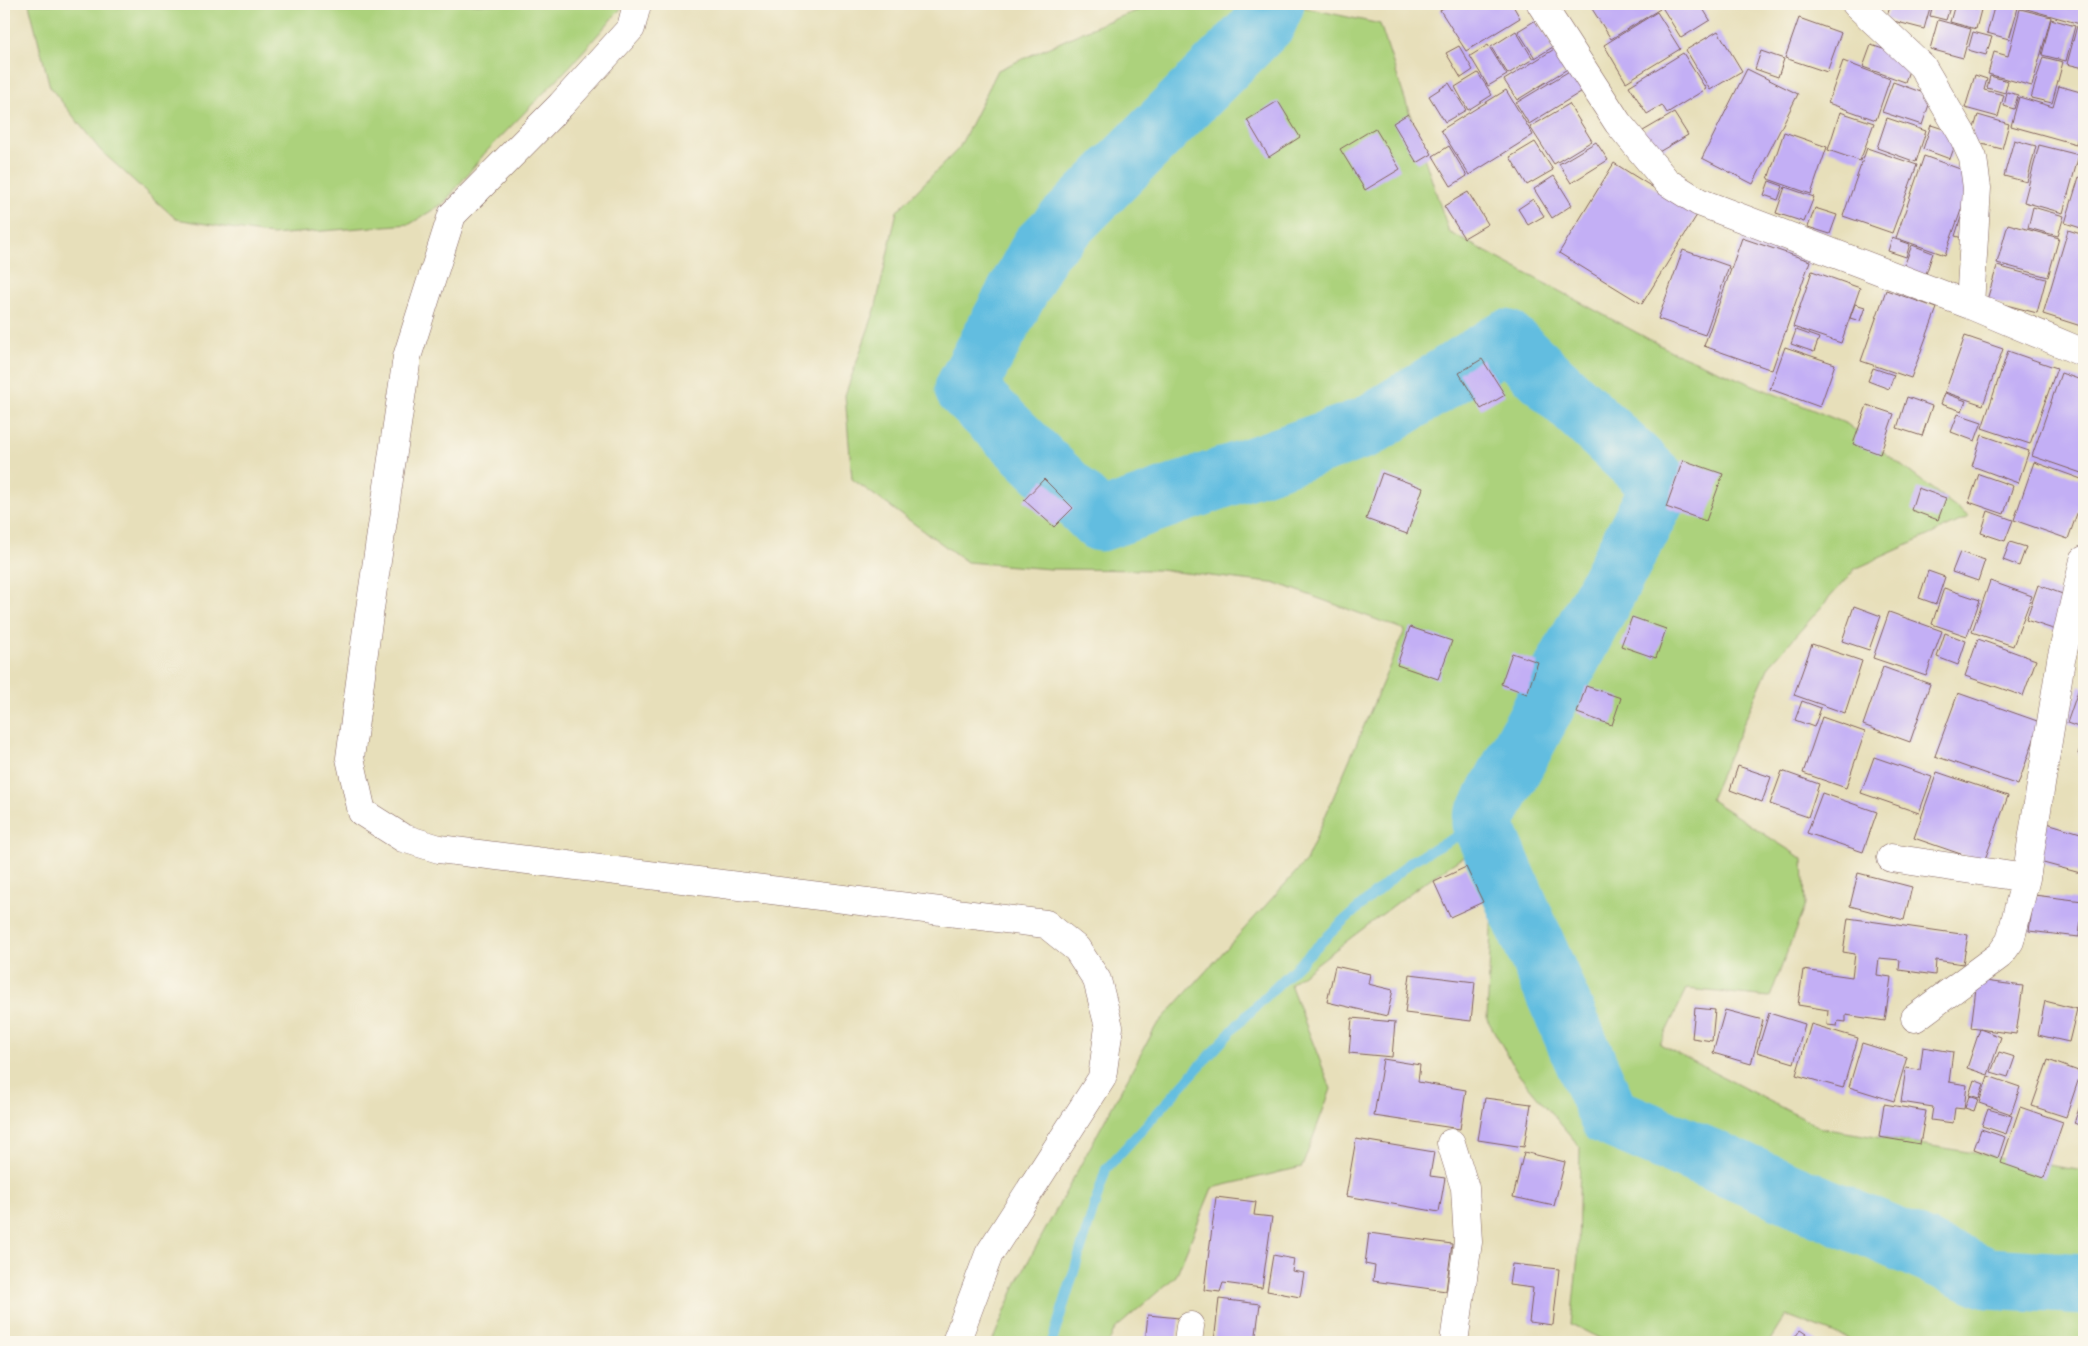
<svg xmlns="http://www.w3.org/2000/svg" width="2088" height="1346" font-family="Mynerve,sans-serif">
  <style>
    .green { fill: #acd27c; stroke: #7b7854 }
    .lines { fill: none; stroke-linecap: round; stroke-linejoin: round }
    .stream { stroke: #62bde0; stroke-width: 10 }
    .river { stroke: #62bde0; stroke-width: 61 }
    .building { fill: #c3aff5 }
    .minor-casing { stroke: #81625d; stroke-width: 29 }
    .minor { stroke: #fff; stroke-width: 28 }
  </style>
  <rect width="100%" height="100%" fill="#fbf7ec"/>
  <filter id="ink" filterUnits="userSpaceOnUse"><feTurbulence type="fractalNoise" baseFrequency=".02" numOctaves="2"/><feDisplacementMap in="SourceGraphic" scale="10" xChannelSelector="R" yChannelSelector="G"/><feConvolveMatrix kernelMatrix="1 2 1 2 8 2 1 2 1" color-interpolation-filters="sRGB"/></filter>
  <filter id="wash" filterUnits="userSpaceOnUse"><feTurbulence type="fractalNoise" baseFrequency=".0096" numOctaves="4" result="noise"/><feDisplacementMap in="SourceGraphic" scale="20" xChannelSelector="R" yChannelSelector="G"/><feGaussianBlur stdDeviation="1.12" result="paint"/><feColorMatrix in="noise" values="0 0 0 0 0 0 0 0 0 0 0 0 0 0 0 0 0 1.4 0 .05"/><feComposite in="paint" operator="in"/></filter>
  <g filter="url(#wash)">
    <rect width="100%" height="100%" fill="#e7dfba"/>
    <!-- green -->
    <path class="green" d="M29 4H625L571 65 484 154 444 203 410 224 272 235 176 219 100 150 50 87Z
      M1156 4H1288L1380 24 1449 232 1671 351 1847 424 1969 517 1855 569 1769 666 1710 799 1803 859 1805 905 1770 997 1687 989 1660 1044 1821 1128 2084 1171V1342H1857L1786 1315 1769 1342H1607L1571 1324 1578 1255 1580 1147 1519 1075 1487 1019 1493 883 1472 851 1422 884 1290 984 1331 1089 1302 1167 1212 1188 1176 1276 1115 1329 1109 1342H992L1018 1280 1156 1026 1306 861 1405 630 1279 584 1160 570 1050 569 967 562 852 479 845 395 875 310 897 211 959 148 998 70 1103 23Z"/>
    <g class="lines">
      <!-- stream -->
      <path class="stream" d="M1052 1342 1106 1169 1238 1024 1340 924 1413 860 1482 823"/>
      <!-- river -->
      <path class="river" d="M1274 4 1266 22 1041 248 965 389 1100 521 1367 427 1506 340 1662 486 1482 823 1609 1116 1988 1278 2084 1284"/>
    </g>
    <g id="blocks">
      <!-- building -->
      <path class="building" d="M1450 4H1512L1520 18 1466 51 1440 10Z
        M1589 4H1656L1660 9 1611 39Z
        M1660 4H1700L1710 20 1681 38Z
        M1891 4H1931L1924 29 1886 19Z
        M1933 4H1951L1946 20 1930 16Z
        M1955 4 1981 10 1976 29 1950 22Z
        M1995 4 2018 8 2009 39 1987 33Z
        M2009 4H2084V8L2080 24Z
        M2020 9 2051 17 2032 86 1988 74 1994 52 2008 56Z
        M1657 12 1680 49 1626 82 1604 45Z
        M1799 18 1841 33 1827 72 1785 58Z
        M2051 19 2075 26 2066 61 2042 55Z
        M1536 20 1553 47 1535 58 1518 31Z
        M1938 20 1971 29 1963 58 1930 49Z
        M2077 26 2084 28V68L2067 64Z
        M1516 31 1533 59 1508 74 1491 47Z
        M1718 31 1742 71 1710 90 1686 50Z
        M1973 32 1992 37 1986 55 1968 50Z
        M1488 45 1507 75 1488 86 1470 56Z
        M1871 45 1913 59 1905 82 1863 67Z
        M1459 46 1473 70 1461 78 1446 53Z
        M1556 48 1569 68 1517 100 1504 80Z
        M1761 51 1784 59 1778 77 1755 69Z
        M1683 53 1706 89 1667 113 1662 105 1647 114 1629 86Z
        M2043 57 2063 62 2052 103 2031 98Z
        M1843 61 1890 79 1876 120 1828 103Z
        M1747 69 1798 94 1753 184 1702 158Z
        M1571 70 1584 90 1529 124 1516 103Z
        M1478 73 1492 95 1468 110 1455 87Z
        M1975 75 1987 79 1984 90 2004 95 1998 117 1965 108Z
        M1990 76 2008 81 2005 93 1987 88Z
        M1893 82 1932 96 1922 125 1882 112Z
        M1449 83 1466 110 1445 122 1429 96Z
        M2059 86 2084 93V113L2076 144 2011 126 2019 97 2053 107Z
        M1506 90 1533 135 1469 175 1441 130Z
        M2007 92 2018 95 2014 109 2004 106Z
        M1278 101 1300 137 1269 157 1247 120Z
        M1569 104 1592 141 1554 164 1530 127Z
        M1840 112 1874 123 1860 161 1828 150Z
        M1674 113 1688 135 1657 153 1643 131Z
        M1408 114 1432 154 1417 163 1393 123Z
        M1978 115 2009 124 2002 149 1970 141Z
        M1887 118 1926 131 1916 162 1877 148Z
        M1931 125 1959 134 1950 159 1923 149Z
        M1375 128 1400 169 1365 190 1340 149Z
        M1784 132 1827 147 1811 194 1768 179Z
        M2014 140 2036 146 2027 182 2004 176Z
        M1535 142 1553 170 1527 185 1510 157Z
        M1596 142 1608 160 1571 183 1559 164Z
        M2039 145 2079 155 2063 213 2024 202Z
        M1449 146 1467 176 1451 186 1433 156Z
        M1867 148 1917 165 1892 233 1843 216Z
        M1924 156 1974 174 1945 255 1896 238Z
        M1614 163 1697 215 1642 304 1559 253Z
        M1554 176 1572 205 1552 218 1534 189Z
        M2079 177 2084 179V229L2065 223Z
        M1769 181 1783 186 1778 200 1764 195Z
        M1785 187 1814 197 1804 222 1776 213Z
        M1468 192 1488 224 1464 238 1444 206Z
        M1533 199 1544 216 1528 225 1518 209Z
        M2033 207 2064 216 2058 236 2028 228Z
        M1815 208 1837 215 1830 234 1808 227Z
        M1962 214 1966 239 1955 236Z
        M2008 224 2059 238 2048 277 1997 263Z
        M2068 230 2084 235V327L2043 314Z
        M1742 238 1810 261 1772 370 1704 346Z
        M1892 238 1910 244 1906 257 1888 251Z
        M1912 245 1933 253 1925 277 1903 269Z
        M1683 250 1729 266 1705 335 1658 319Z
        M1997 266 2046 279 2037 313 1987 300Z
        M1812 271 1860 288 1841 343 1793 327Z
        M1886 290 1937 308 1911 378 1861 361Z
        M1855 304 1865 307 1860 321 1850 318Z
        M1796 330 1819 338 1814 352 1791 344Z
        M1965 336 2003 349 1983 405 1945 392Z
        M1785 347 1835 364 1820 407 1770 389Z
        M2008 351 2057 368 2030 444 1982 428Z
        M1482 359 1505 395 1481 409 1459 373Z
        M1873 368 1894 375 1889 389 1868 381Z
        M2061 373 2084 381V474L2032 456Z
        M1945 393 1966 401 1962 411 1941 404Z
        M1907 397 1932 406 1922 436 1897 428Z
        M1867 405 1894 414 1880 454 1853 444Z
        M1958 414 1982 422 1975 441 1951 432Z
        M1982 435 2029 451 2018 483 1972 466Z
        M1683 460 1723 474 1706 521 1666 507Z
        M2034 462 2084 480V494L2068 539 2014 520Z
        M1382 473 1423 488 1407 534 1366 519Z
        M1979 474 2013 486 2004 514 1969 502Z
        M1044 479 1073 508 1054 527 1024 500Z
        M1918 488 1946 498 1938 520 1911 510Z
        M1988 511 2013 520 2005 541 1981 533Z
        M2010 542 2026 547 2019 566 2003 560Z
        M1960 552 1985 560 1978 581 1952 572Z
        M1928 571 1945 577 1936 604 1919 598Z
        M1990 581 2032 596 2013 646 1972 632Z
        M2038 585 2068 596 2056 630 2026 620Z
        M1944 588 1980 600 1967 636 1932 624Z
        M1854 606 1881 616 1869 650 1842 641Z
        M1889 612 1942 631 1926 676 1873 658Z
        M1632 617 1666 629 1656 658 1621 646Z
        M1410 627 1452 641 1438 679 1397 665Z
        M1945 633 1966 641 1958 665 1937 657Z
        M1978 639 2036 660 2023 696 1965 676Z
        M1812 644 1862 661 1845 713 1794 695Z
        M1512 653 1538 662 1527 694 1501 684Z
        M1883 667 1930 684 1910 742 1863 725Z
        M2080 685 2084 687V729L2067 723Z
        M1586 686 1621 698 1612 725 1577 713Z
        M1958 693 2040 722 2018 785 1935 756Z
        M1802 701 1821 708 1814 727 1795 720Z
        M1822 717 1865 732 1846 788 1803 773Z
        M2084 736V756L2078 754Z
        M1874 757 1932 777 1919 813 1861 793Z
        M1738 766 1771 777 1762 802 1730 790Z
        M1782 771 1819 784 1808 817 1770 804Z
        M1937 772 2008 796 1984 862 1914 838Z
        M1822 793 1877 812 1863 852 1807 833Z
        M2047 823 2084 834V874L2036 861Z
        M1466 867 1483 902 1450 917 1434 882Z
        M1858 873 1912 887 1904 920 1850 906Z
        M2034 895 2083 901 2079 937 2029 931Z
        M1848 918 1968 935 1963 964 1936 960 1935 975 1899 970 1900 960 1879 958 1877 975 1891 977 1885 1021 1846 1015V1022L1838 1021 1837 1026 1827 1025 1828 1010 1798 1005 1803 970 1852 977 1855 954 1843 952Z
        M1335 966 1370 974 1368 984 1393 990 1387 1016 1327 1002Z
        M1410 974 1475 982 1471 1021 1405 1013Z
        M1977 980 2023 986 2016 1034 1971 1028Z
        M2045 1001 2077 1009 2069 1042 2038 1035Z
        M1695 1008 1715 1010 1712 1041 1692 1038Z
        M1725 1010 1763 1020 1751 1064 1713 1053Z
        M1769 1013 1805 1024 1794 1063 1757 1052Z
        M1352 1018 1395 1022 1392 1057 1349 1053Z
        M1811 1024 1858 1038 1843 1088 1796 1075Z
        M1980 1029 2001 1037 1988 1075 1967 1068Z
        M1862 1043 1907 1057 1894 1101 1849 1087Z
        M1923 1047 1953 1052 1949 1082 1967 1085 1964 1109 1955 1108 1953 1123 1931 1120 1933 1107 1901 1102 1906 1068 1920 1070Z
        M1999 1052 2015 1057 2008 1077 1991 1072Z
        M1383 1059 1420 1065 1418 1082 1466 1090 1460 1129 1374 1116Z
        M2048 1060 2081 1072 2066 1117 2032 1106Z
        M1988 1076 2020 1087 2011 1114 1979 1103Z
        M1974 1080 1984 1084 1979 1098 1969 1095Z
        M2084 1094V1127L2074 1123Z
        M1969 1096 1978 1099 1974 1111 1965 1108Z
        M1485 1098 1531 1104 1524 1147 1478 1140Z
        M1884 1104 1926 1111 1920 1144 1879 1137Z
        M2020 1107 2063 1122 2044 1178 2001 1163Z
        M1988 1109 2012 1116 2006 1134 1982 1126Z
        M1981 1129 2005 1137 1998 1158 1974 1149Z
        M1356 1139 1434 1152 1430 1176 1445 1178 1439 1212 1346 1196Z
        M1524 1152 1565 1162 1554 1206 1513 1197Z
        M1216 1197 1256 1202 1254 1215 1272 1217 1262 1288 1223 1283 1220 1292 1204 1290Z
        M1369 1233 1452 1244 1446 1291 1373 1281 1375 1266 1365 1264Z
        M1273 1255 1294 1259 1292 1271 1304 1273 1300 1297 1267 1291Z
        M1512 1264 1559 1269 1553 1325 1529 1322 1533 1288 1509 1285Z
        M1219 1299 1260 1304 1255 1342H1214Z
        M1148 1315 1179 1318 1176 1342H1145Z
        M1800 1330 1818 1342H1792Z"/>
    </g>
  </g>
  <g filter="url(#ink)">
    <use href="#blocks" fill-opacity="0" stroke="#81625d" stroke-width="1"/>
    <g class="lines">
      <!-- minor casing -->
      <g class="minor-casing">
        <path id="minor" d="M637 4 631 28 561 105 452 215 407 357 367 629 350 758 362 812 403 838 439 849 1046 924 1077 949 1097 980 1109 1027 1102 1078 989 1254 956 1342
          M1541 4 1618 123 1667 182 1699 202 1970 305 2084 353
          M1856 4 1922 66 1962 134 1973 158 1977 188 1970 305
          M1891 858 2026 878
          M1915 1018 2000 955 2010 941 2026 878 2061 660 2084 560
          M1451 1143 1465 1188 1468 1242 1454 1342
          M1188 1342 1190 1326"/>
      </g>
      <!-- minor -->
      <use href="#minor" class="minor"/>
    </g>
  </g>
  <!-- margin -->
  <rect width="2088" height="1346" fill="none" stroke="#fbf7ec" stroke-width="20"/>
</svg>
